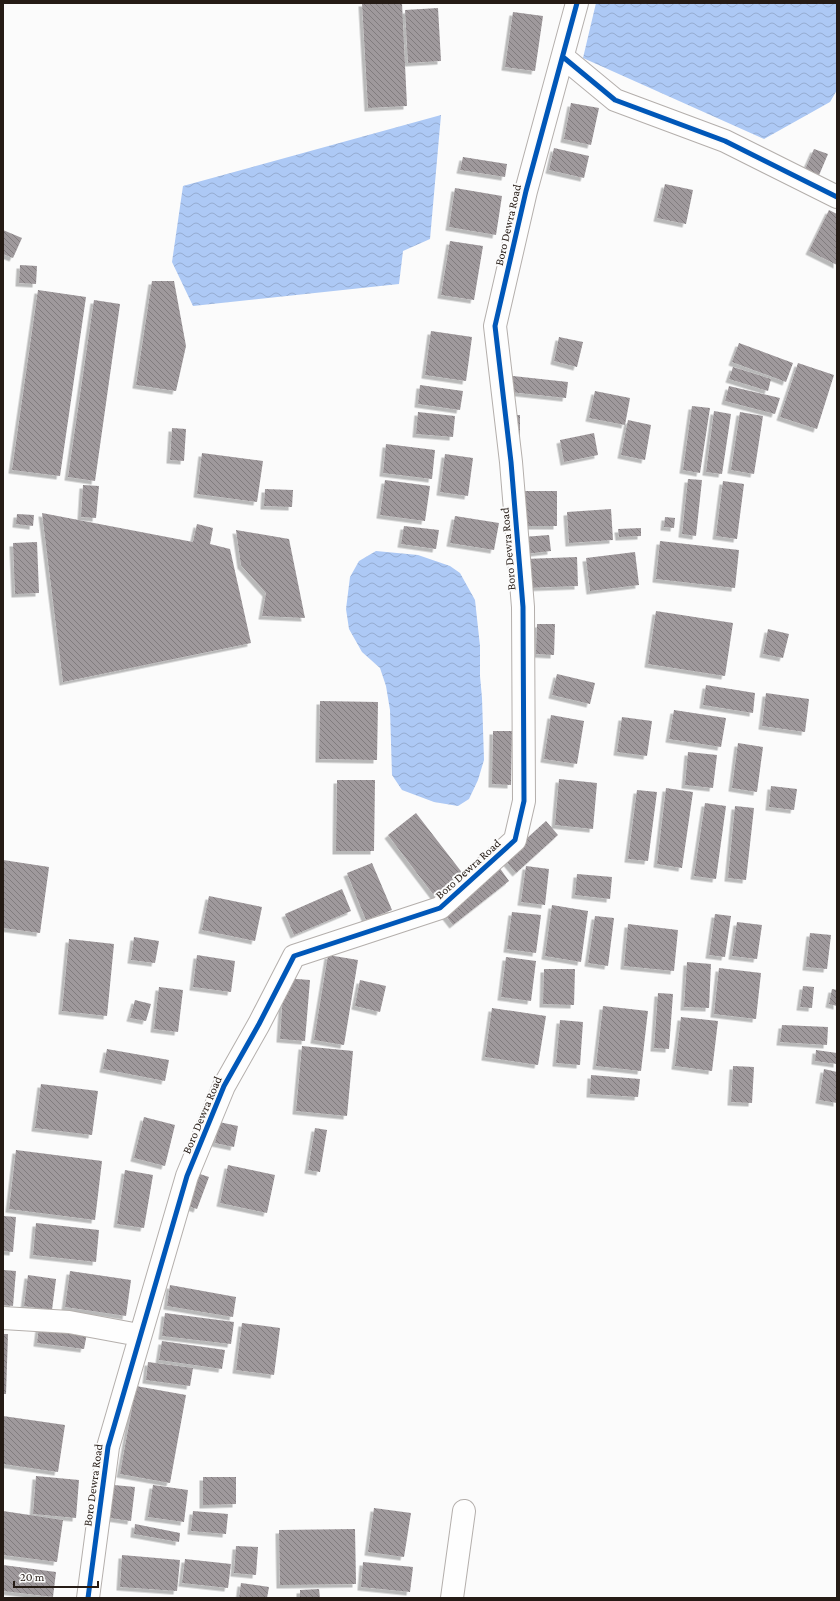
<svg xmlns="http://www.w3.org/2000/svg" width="840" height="1601" font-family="'Crimson Pro',serif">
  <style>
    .water { fill: url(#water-waves) }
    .building { fill: url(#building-back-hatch); filter: url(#shadow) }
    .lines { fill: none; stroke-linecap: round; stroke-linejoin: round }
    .minor-casing { stroke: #b4afac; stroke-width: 24 }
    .minor { stroke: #fefefe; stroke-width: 22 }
    .cycleway-casing { stroke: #fbfbfb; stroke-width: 8 }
    .cycleway { stroke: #0057b8; stroke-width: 5 }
    .labels { text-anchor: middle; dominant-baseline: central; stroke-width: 4; stroke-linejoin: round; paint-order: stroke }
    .street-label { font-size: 12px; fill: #251b15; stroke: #fbfbfb }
  </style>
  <defs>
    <pattern id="water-waves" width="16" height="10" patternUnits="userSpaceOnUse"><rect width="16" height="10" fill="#adc9f5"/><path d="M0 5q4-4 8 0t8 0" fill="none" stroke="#95acd1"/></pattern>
    <pattern id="building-back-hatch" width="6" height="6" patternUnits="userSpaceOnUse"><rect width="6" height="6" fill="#9f999c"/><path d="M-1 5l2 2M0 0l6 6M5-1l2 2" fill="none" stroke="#817c7e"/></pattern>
    <filter id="shadow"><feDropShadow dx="-3.5" dy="3.5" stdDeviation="0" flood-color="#0004"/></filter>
  </defs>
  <rect width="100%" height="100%" fill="#fbfbfb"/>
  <!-- water -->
  <path class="water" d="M596 3H837V90L830 102 764 139 583 58Z
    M441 115 430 239 403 251 399 284 193 306 172 262 183 186Z
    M376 551 418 555 450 566 460 573 475 600 480 646V676L482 698 484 760 478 780 469 799 458 806 434 802 402 790 392 775 390 710 386 686 380 668 362 652 349 629 346 609 350 577 359 561Z"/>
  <!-- building -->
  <path class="building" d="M362 3H402L407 106 368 108Z
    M438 8 441 61 408 63 405 10Z
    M513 12 543 16 535 71 505 67Z
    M571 103 599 108 591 145 564 139Z
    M554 148 589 156 584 178 549 170Z
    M814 149 828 154 817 180 803 174Z
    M463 157 507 164 505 177 460 170Z
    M665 184 693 190 686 224 657 218Z
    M455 188 502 196 496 235 449 227Z
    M829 210 837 214V265L809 251Z
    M3 230 22 238 13 258 3 254Z
    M450 241 483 246 474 300 441 295Z
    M20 265 37 266 36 284 19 283Z
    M152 281H174L186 346 176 391 136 385Z
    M38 290 86 297 60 476 12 470Z
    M94 300 120 304 95 481 68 477Z
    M431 331 472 337 466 381 425 375Z
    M559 337 583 342 577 367 554 361Z
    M739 343 793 363 786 382 732 362Z
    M798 363 834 375 817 429 780 417Z
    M733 367 771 379 768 391 729 379Z
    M513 376 568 382 566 398 510 392Z
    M420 385 463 391 460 410 418 404Z
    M729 386 780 398 775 414 725 401Z
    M595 391 630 398 625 425 589 418Z
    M692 406 710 408 700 473 683 470Z
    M714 411 731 414 722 474 706 472Z
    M418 412 455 416 453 437 416 434Z
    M740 412 763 416 754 474 731 470Z
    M511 415H520V437H512Z
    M628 420 651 425 645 460 621 455Z
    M172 428 186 429 184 461 170 460Z
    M594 433 598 455 564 462 560 440Z
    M386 444 435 450 432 479 383 473Z
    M202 453 263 461 257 502 197 494Z
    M445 454 473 458 468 496 440 492Z
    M688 479 702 480 696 536 682 534Z
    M385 480 430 486 425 521 380 515Z
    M723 481 744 484 737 539 716 536Z
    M83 485 99 486 96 518 81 517Z
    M265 489 293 490 292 507 264 506Z
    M525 491H557V526H525Z
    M611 509 613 540 569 543 567 512Z
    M42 513 193 542 197 524 213 528 210 544 230 549 251 643 63 682Z
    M17 514 34 515 33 526 16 524Z
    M455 516 499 523 494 550 450 543Z
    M665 517 675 518 674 528 664 527Z
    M404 526 439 530 436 549 401 544Z
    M641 528V536L619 537 618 529Z
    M236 530 289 539 305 618 262 616 266 593 241 565Z
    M549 535 551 551 525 554 523 537Z
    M660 541 739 550 735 588 656 579Z
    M37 542 39 593 15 594 13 543Z
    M635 552 639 585 590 591 586 558Z
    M577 557 578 586 526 588 525 559Z
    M656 611 733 623 725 676 648 664Z
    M537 624H555L554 655 536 654Z
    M768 629 789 634 783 658 763 654Z
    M557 674 595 683 590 704 552 695Z
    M706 685 755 693 753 713 703 705Z
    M766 693 809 699 805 732 762 726Z
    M320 701 378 702 377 760 319 759Z
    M674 710 726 718 721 747 669 739Z
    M551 715 584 721 577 764 544 759Z
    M622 717 652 721 647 756 617 752Z
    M493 731H512L511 785 492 784Z
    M738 743 763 747 757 792 732 788Z
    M688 752 717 755 713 788 685 785Z
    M559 779 597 783 593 829 555 825Z
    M337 780H375L374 851H336Z
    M771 786 797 789 794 810 769 807Z
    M666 788 693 792 682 868 657 864Z
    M637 790 657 792 648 861 628 859Z
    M705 803 726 806 716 879 694 876Z
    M735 806 754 808 746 880 728 878Z
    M416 813 467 879 439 902 388 835Z
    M546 821 558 835 516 873 504 859Z
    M3 860 49 867 40 933 3 928Z
    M372 863 392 910 366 920 347 873Z
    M526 866 549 869 545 905 521 902Z
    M499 867 509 881 453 925 442 911Z
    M577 874 612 877 610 899 575 895Z
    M342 889 351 911 294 935 285 914Z
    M209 896 262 907 255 941 202 930Z
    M552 905 588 911 581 962 545 956Z
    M512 912 541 915 536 953 507 949Z
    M715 914 731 916 725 957 709 955Z
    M595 916 614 918 608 966 588 963Z
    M737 922 762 925 757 959 732 956Z
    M628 924 678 930 674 971 624 966Z
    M810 933 831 935 827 969 806 967Z
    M134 937 159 941 155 963 131 960Z
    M69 939 114 944 107 1016 62 1011Z
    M197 955 235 961 231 992 193 987Z
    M328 955 358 960 344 1045 314 1040Z
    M506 957 536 961 531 1001 501 997Z
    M687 962 711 964 709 1008 684 1007Z
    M719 968 761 973 756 1019 714 1014Z
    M544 969H575L574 1005 543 1004Z
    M284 978 310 980 305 1041 280 1039Z
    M360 980 386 986 380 1012 355 1006Z
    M803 986 814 987 812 1008 800 1007Z
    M159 987 183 990 178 1032 154 1029Z
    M832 989 837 990V1006L829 1004Z
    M658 993 673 994 669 1049 654 1048Z
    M135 1000 151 1004 146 1021 130 1018Z
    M603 1006 648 1011 641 1071 596 1066Z
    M492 1008 546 1016 538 1065 485 1057Z
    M681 1017 718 1021 712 1071 675 1066Z
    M560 1020 583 1022 580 1065 556 1063Z
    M782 1025 828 1027 827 1045 780 1042Z
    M302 1046 353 1051 347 1116 296 1111Z
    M107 1049 169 1060 165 1081 103 1069Z
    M816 1050 837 1053V1064L815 1061Z
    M733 1066 754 1067 752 1103 731 1102Z
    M824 1069 837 1072V1103L819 1100Z
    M591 1075 640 1079 638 1097 590 1094Z
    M41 1084 98 1091 92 1135 35 1128Z
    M144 1117 175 1125 165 1166 134 1158Z
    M219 1122 238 1126 234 1147 215 1143Z
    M315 1128 327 1130 320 1172 308 1170Z
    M16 1150 102 1161 95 1220 9 1209Z
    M228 1165 275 1175 267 1213 220 1203Z
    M125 1170 153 1175 144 1228 117 1224Z
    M200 1174 209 1177 197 1209 188 1206Z
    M3 1216 16 1217 13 1252 3 1251Z
    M36 1223 99 1230 96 1262 33 1255Z
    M3 1270 16 1271 13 1306 3 1305Z
    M70 1271 131 1280 126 1316 65 1307Z
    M28 1275 56 1279 52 1310 24 1306Z
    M170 1285 236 1297 233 1317 167 1306Z
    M165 1313 234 1322 231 1344 162 1336Z
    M242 1323 280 1328 274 1375 236 1370Z
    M39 1327 87 1333 84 1349 37 1343Z
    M3 1334H8L6 1394H3Z
    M162 1341 225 1350 222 1369 159 1360Z
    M148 1362 193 1368 190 1386 146 1380Z
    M136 1386 186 1395 170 1483 120 1474Z
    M3 1416 65 1425 58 1472 3 1464Z
    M36 1476 79 1480 76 1518 33 1514Z
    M203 1477H236V1504L203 1505Z
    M114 1485 135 1487 131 1521 110 1518Z
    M153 1485 188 1490 184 1522 148 1517Z
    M374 1508 411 1513 404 1557 368 1552Z
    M3 1511 63 1520 57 1562 3 1555Z
    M193 1511 228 1514 226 1534 191 1531Z
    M135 1524 180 1533 179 1542 134 1534Z
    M355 1529 356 1584 280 1585 279 1530Z
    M236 1546 258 1547 256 1575 234 1573Z
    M122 1555 180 1560 177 1591 120 1587Z
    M185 1559 231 1564 228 1588 182 1583Z
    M363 1562 413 1567 410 1592 361 1587Z
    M3 1565 56 1572 53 1597 3 1591Z
    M241 1583 269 1587 267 1598H239Z
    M319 1589 320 1598H300V1590Z"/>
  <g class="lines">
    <!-- minor casing -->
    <g class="minor-casing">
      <path id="minor" d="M563 57 615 100 725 141 837 197
        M3 1318 69 1322 139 1335
        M88 1598 108 1447 187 1176 224 1086 259 1024 294 956 440 908 515 840 524 801 523 607 511 462 495 326 526 191 577 3
        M452 1598 464 1511"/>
    </g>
    <!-- minor -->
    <use href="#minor" class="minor"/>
    <!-- cycleway casing -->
    <g class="cycleway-casing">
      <path id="cycleway" d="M563 57 615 100 725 141 837 197
        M88 1598 108 1447 187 1176 224 1086 259 1024 294 956 440 908 515 840 524 801 523 607 511 462 495 326 526 191 577 3"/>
    </g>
    <!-- cycleway -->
    <use href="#cycleway" class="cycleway"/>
  </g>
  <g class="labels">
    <!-- street labels -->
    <g class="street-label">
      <text transform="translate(508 225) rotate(-77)">Boro Dewra Road</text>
      <text transform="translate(508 549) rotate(-95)">Boro Dewra Road</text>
      <text transform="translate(468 869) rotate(-42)">Boro Dewra Road</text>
      <text transform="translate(202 1115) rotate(-67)">Boro Dewra Road</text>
      <text transform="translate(93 1485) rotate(-82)">Boro Dewra Road</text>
    </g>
  </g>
  <!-- border -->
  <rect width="840" height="1601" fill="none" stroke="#251b15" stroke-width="8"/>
  <!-- scale -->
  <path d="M14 1581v6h84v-6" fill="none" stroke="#251b15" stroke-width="2"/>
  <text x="20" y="1581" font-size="12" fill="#251b15" stroke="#fbfbfb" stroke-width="3" paint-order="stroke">20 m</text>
</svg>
